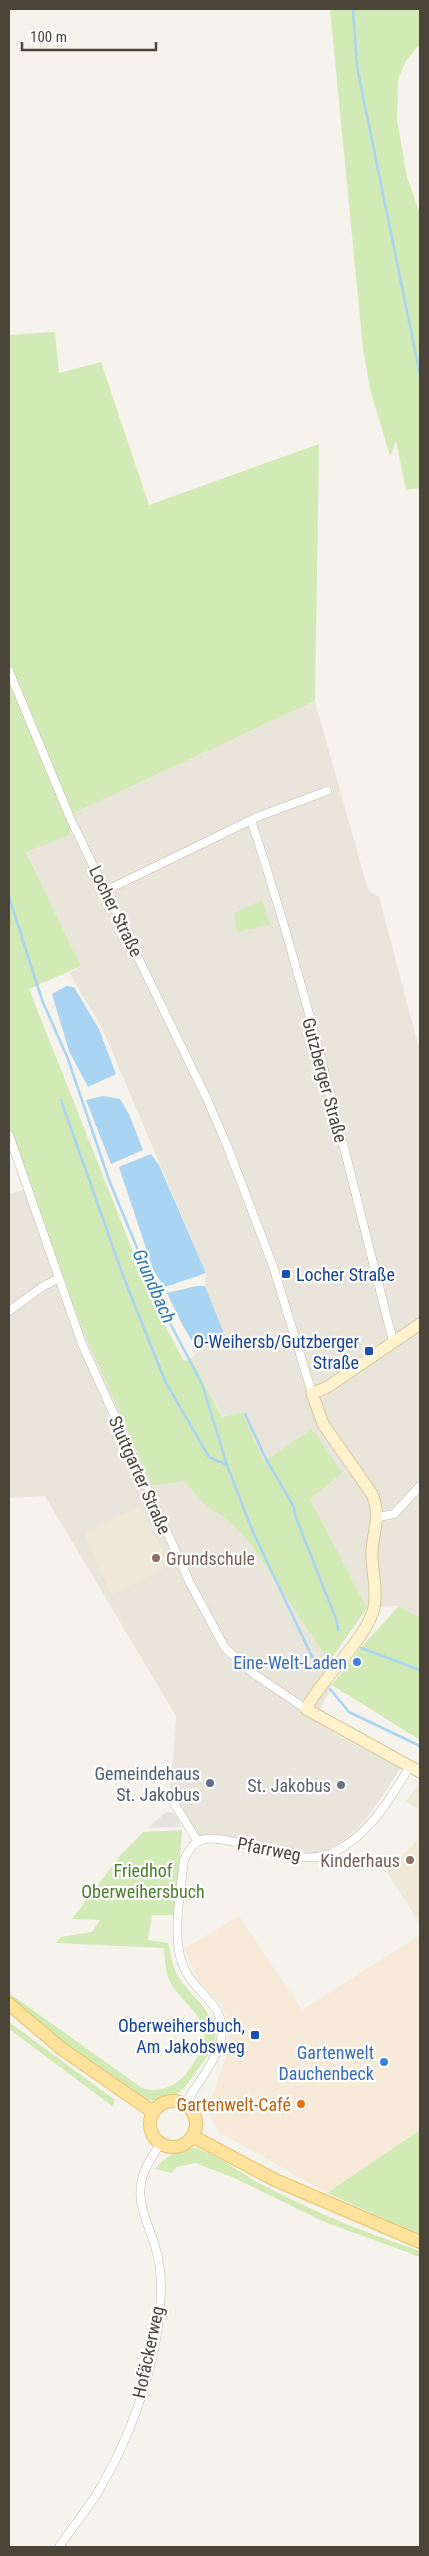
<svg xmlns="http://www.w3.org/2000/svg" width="429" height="2556" font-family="'Roboto Condensed',sans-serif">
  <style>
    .residential { fill: #eae5da }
    .commercial { fill: #f7ead8 }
    .education { fill: #efe8d6 }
    .green { fill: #d2eab5 }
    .parking { fill: #e5e3e0 }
    .water { fill: #a9d4f2 }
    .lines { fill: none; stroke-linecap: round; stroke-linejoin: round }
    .stream { stroke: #a9d4f2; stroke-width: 2.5 }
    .street-casing { stroke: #c2bbae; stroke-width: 9 }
    .secondary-casing { stroke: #d6c79b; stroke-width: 13 }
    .primary-casing { stroke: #e6c16a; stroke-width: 14 }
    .street { stroke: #fff; stroke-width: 8 }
    .secondary { stroke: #fff3cd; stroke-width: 11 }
    .primary { stroke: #ffe39c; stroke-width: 12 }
    .transit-dot { fill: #1a4fb4; stroke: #fff; stroke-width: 2 }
    .education-dot { fill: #8d6e63; stroke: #fff; stroke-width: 2 }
    .shop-dot { fill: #3f7fe0; stroke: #fff; stroke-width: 2 }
    .service-dot { fill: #5c6f8a; stroke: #fff; stroke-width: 2 }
    .worship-dot { fill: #6b7280; stroke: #fff; stroke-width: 2 }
    .food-dot { fill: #e8710a; stroke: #fff; stroke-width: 2 }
    .labels { text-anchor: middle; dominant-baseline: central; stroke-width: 4.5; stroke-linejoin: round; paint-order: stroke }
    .street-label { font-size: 18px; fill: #4b4439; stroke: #fff }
    .transit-label { font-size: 18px; fill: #164399; stroke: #fff; text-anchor: end }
    .education-label { font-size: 18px; fill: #785e54; stroke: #fff; text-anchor: start }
    .shop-label { font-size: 18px; fill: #366cbe; stroke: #fff; text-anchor: end }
    .service-label { font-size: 18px; fill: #4e5e75; stroke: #fff; text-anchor: end }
    .worship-label { font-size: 18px; fill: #5b616d; stroke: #fff; text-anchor: end }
    .park-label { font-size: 18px; fill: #4a7f2a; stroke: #fff }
    .food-label { font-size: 18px; fill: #c56008; stroke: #fff; text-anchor: end }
    .water-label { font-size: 19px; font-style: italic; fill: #2e7ab2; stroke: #fff }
  </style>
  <rect width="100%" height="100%" fill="#f6f3ec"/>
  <!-- residential -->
  <path class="residential" d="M315 701 368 890 379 897 420 1052V1617L399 1606 367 1608 310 1499 312 1430 264 1461 242 1412 223 1417 191 1358 201 1348 225 1336 205 1286 206 1273 102 1028 69 973 81 966 26 851 70 835 74 813Z
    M25 1189 184 1481 205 1505 229 1521 250 1543 329 1662 332 1685 315 1720 337 1735 400 1768 383 1796 360 1826 338 1845 316 1854 268 1850 201 1839 170 1799 176 1716 45 1496 9 1498V1194Z"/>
  <!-- commercial -->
  <path class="commercial" d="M239 1916 302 2010 420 1935V2130L327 2193 219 2132 211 2118 209 2105 228 2051 229 2025 221 2004 200 1983 184 1949Z"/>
  <!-- education -->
  <path class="education" d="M140 1506 171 1565 111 1595 84 1532Z
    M420 1783V1924L387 1872 418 1839V1809L406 1801Z"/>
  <!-- green -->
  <path class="green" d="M330 9H420V44L406 61 398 79 397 120 407 177 420 214V488L406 490 396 441 390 456 370 389 363 349Z
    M55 332 59 373 101 362 149 505 319 444 315 701 74 813 70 835 26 852 81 966 29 989 153 1302 184 1361 191 1358 222 1417 242 1412 264 1461 312 1429 342 1473 310 1499 367 1608 329 1662 250 1543 229 1521 205 1505 184 1481 152 1485 86 1337 9 1149V335Z
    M262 900 270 925 237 932 234 913Z
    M399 1606 420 1617V1740L332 1685 362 1646Z
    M182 1830 176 1915H152L148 1940 168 1943C171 1954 172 1966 178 1976 189 1995 220 2016 215 2040 211 2054 199 2067 191 2079 179 2096 167 2103 147 2100L74 2054 9 2001V1993L142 2088C156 2093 170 2088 181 2079 189 2072 194 2062 199 2054 217 2023 187 2009 172 1985 165 1975 165 1960 164 1948L55 1943 61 1937 92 1932 100 1920 72 1919 120 1856 143 1832Z
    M9 2022 115 2100 112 2106 9 2029Z
    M420 2130V2235L327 2193Z
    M197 2148C219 2157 237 2170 257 2182 309 2210 365 2233 420 2251V2257L325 2222 232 2177 195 2163 176 2167 172 2173 155 2169C166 2156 179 2147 197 2148Z"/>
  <!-- parking -->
  <path class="parking" d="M172 1812 178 1818 181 1827 148 1828 165 1813Z"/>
  <!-- water -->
  <path class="water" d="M66 986 74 987 99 1029 116 1074 88 1087 69 1051 52 994Z
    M103 1096 120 1099 129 1114 143 1150 111 1164 86 1100Z
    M151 1154 159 1165 206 1273 165 1287 154 1272 119 1167Z
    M197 1286H205L225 1336 201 1348H196L183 1326 167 1293Z"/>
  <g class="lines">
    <!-- stream -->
    <path class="stream" d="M353 9 357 67 420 375
      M9 897 42 1000 68 1059 109 1180 161 1306 202 1384 227 1465 253 1532 317 1667
      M61 1100 122 1273 165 1381 209 1457 227 1465
      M245 1414 266 1459 294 1507 295 1515 336 1619 338 1630
      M361 1648 420 1670
      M330 1689 349 1712 420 1746"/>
    <!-- street casing -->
    <g class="street-casing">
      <path id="street" d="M9 671 71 820 207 1099 228 1148 273 1266 312 1393
        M251 820C308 991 348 1167 393 1341
        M105 891 257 817 327 791
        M9 1135 82 1344 190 1583 225 1648 254 1674 306 1709
        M9 1311 42 1287 59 1278
        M378 1517 394 1514 420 1486
        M172 1800 198 1842
        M185 2104C202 2074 239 2039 213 2005 202 1991 188 1981 182 1963 172 1935 181 1889 184 1860 188 1851 194 1841 205 1839 216 1837 228 1841 239 1843 266 1850 304 1865 332 1853 369 1836 390 1799 410 1766
        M59 2547C73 2526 90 2507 102 2485 134 2430 161 2352 161 2287 161 2273 159 2259 155 2246 147 2220 133 2198 145 2170 149 2161 155 2152 160 2144"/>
    </g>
    <!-- secondary casing -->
    <g class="secondary-casing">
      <path id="secondary" d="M420 1324 326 1388 312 1393 323 1424 372 1494C381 1517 374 1527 372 1550 371 1569 378 1589 374 1608 367 1638 322 1678 306 1709L420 1772"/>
    </g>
    <!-- primary casing -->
    <g class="primary-casing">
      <path id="primary" d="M9 2004 62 2049 153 2112
        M150 2124a23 23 0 1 1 46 0a23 23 0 1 1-46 0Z
        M192 2136 275 2180 420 2242"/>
    </g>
    <!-- street -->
    <use href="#street" class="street"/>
    <!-- secondary -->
    <use href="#secondary" class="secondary"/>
    <!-- primary -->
    <use href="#primary" class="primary"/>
  </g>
  <!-- markers -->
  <g class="transit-dot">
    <rect x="281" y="1269" width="10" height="10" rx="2.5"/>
    <rect x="364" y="1346" width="10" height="10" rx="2.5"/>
    <rect x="250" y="2030" width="10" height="10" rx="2.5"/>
  </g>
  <g class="education-dot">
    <circle cx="156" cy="1558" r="5"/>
    <circle cx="410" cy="1860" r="5"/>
  </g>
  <g class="shop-dot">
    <circle cx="357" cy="1662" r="5"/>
    <circle cx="384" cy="2062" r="5"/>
  </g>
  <circle class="service-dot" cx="210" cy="1783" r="5"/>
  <circle class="worship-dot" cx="341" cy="1785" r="5"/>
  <circle class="food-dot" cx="301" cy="2104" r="5"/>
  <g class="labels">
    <!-- street labels -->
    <g class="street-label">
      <text transform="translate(116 911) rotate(64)">Locher Straße</text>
      <text transform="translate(325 1080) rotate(75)">Gutzberger Straße</text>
      <text transform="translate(140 1475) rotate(66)">Stuttgarter Straße</text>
      <text transform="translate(269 1849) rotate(11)">Pfarrweg</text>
      <text transform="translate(148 2352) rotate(-78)">Hofäckerweg</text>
    </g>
    <!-- transit labels -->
    <g class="transit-label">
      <text x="296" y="1274" text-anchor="start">Locher Straße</text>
      <text x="359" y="1341">O-Weihersb/Gutzberger<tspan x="359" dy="21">Straße</tspan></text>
      <text x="245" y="2025">Oberweihersbuch,<tspan x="245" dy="21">Am Jakobsweg</tspan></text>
    </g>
    <!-- education labels -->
    <g class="education-label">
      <text x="166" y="1558">Grundschule</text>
      <text x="400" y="1860" text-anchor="end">Kinderhaus</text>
    </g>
    <!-- shop labels -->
    <g class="shop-label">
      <text x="347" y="1662">Eine-Welt-Laden</text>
      <text x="374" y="2052">Gartenwelt<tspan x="374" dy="21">Dauchenbeck</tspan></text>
    </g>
    <!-- service labels -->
    <g class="service-label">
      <text x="200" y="1773">Gemeindehaus<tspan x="200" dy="21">St. Jakobus</tspan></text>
    </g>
    <!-- worship labels -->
    <g class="worship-label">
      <text x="331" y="1785">St. Jakobus</text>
    </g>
    <!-- park labels -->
    <g class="park-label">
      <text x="143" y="1870">Friedhof<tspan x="143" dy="21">Oberweihersbuch</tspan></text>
    </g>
    <!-- food labels -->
    <g class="food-label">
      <text x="291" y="2104">Gartenwelt-Café</text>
    </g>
    <!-- water labels -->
    <g class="water-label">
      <text transform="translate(154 1286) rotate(66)">Grundbach</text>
    </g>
  </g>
  <!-- border -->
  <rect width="429" height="2556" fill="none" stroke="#4b4439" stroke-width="20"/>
  <!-- scale -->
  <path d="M22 42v8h134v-8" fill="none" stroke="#4b4439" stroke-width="2.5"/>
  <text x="30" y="42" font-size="15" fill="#4b4439" stroke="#ffffff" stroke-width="4" paint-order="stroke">100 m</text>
</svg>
